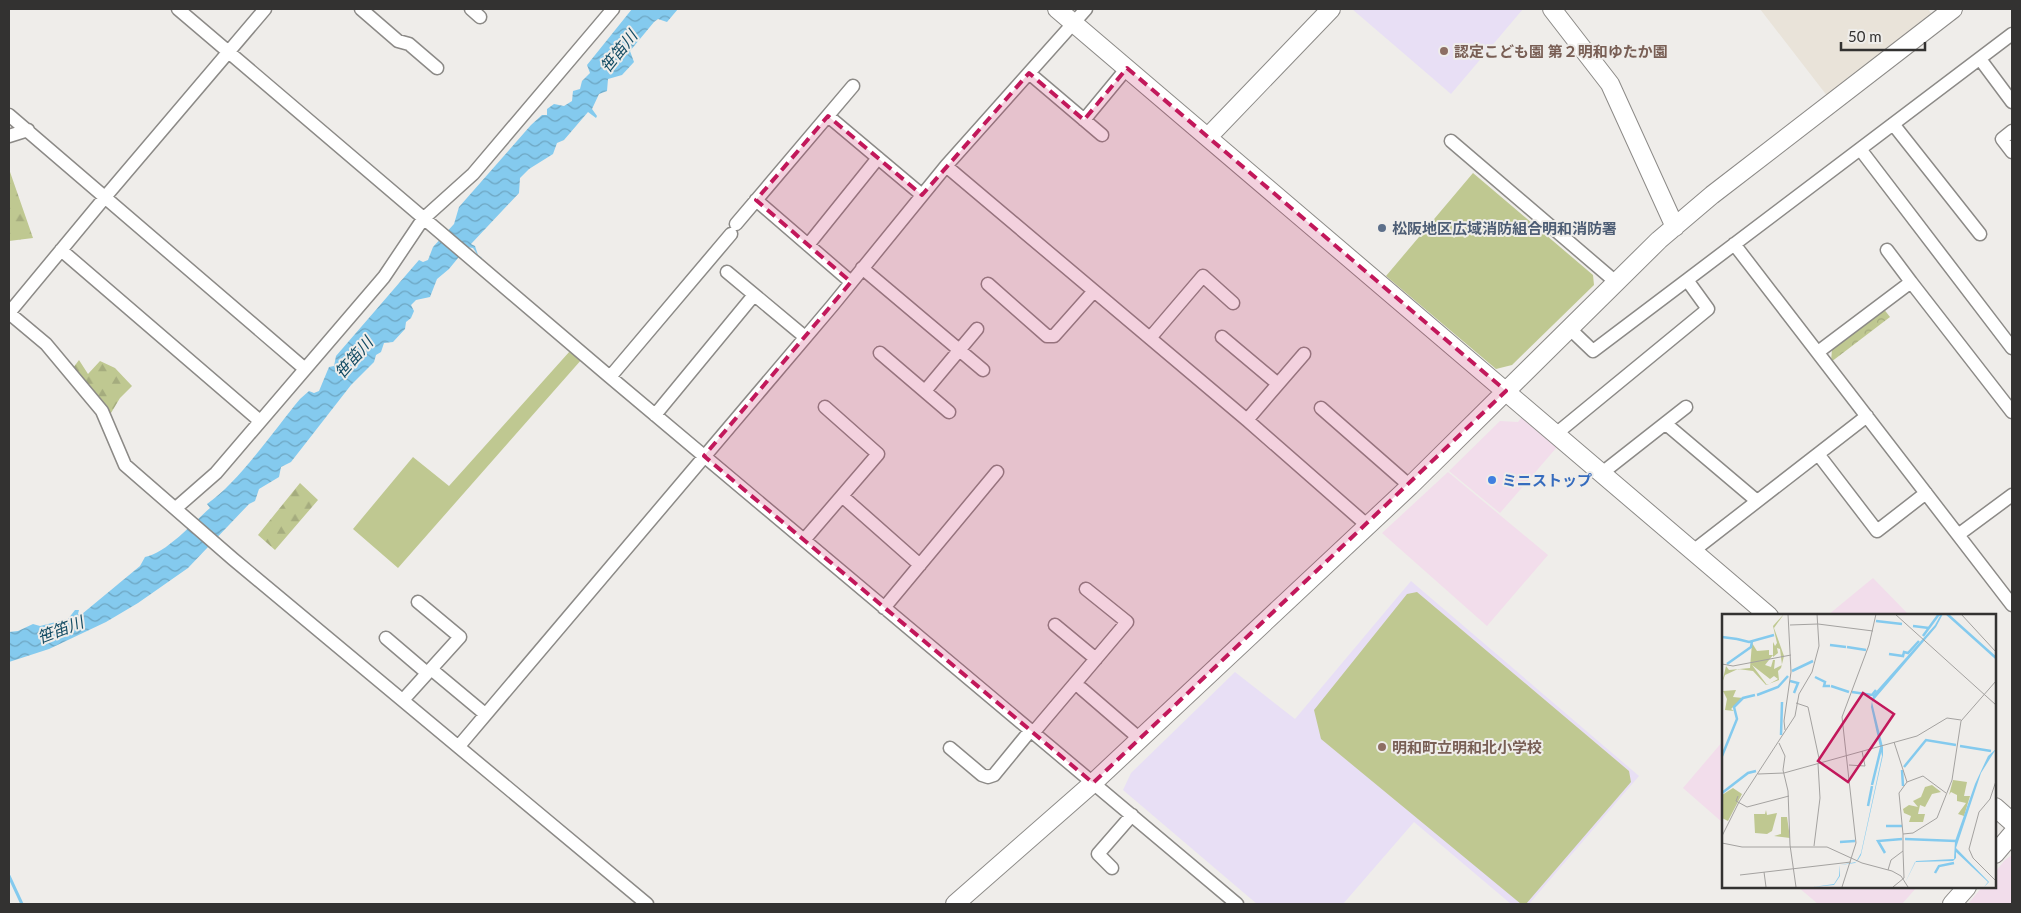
<svg xmlns="http://www.w3.org/2000/svg" width="2021" height="913" font-family="Lato,'Noto Sans JP',sans-serif">
  <style>
    .commercial { fill: #f2ddeb }
    .built { fill: #e9e3d9 }
    .education { fill: #e8dff5 }
    .grass { fill: #bfc891 }
    .forest { fill: url(#forest-firs) }
    .park { fill: url(#park-crowns) }
    .water { fill: url(#water-waves) }
    .lines { fill: none; stroke-linecap: round; stroke-linejoin: round }
    .stream { stroke: #84caee; stroke-width: 3 }
    .street-casing { stroke: #8c8a87; stroke-width: 15 }
    .secondary-casing { stroke: #8c8a87; stroke-width: 20 }
    .street { stroke: #fff; stroke-width: 12 }
    .secondary { stroke: #fff; stroke-width: 18 }
    .marked { fill: #c2185b; fill-opacity: 0.2; stroke: #c2185b; stroke-width: 4; stroke-dasharray: 10 6; stroke-linejoin: round }
    .education-dot { fill: #8d6e63; stroke: #efedea; stroke-width: 2 }
    .service-dot { fill: #5c6f8a; stroke: #efedea; stroke-width: 2 }
    .shop-dot { fill: #3f7fe0; stroke: #efedea; stroke-width: 2 }
    .labels { text-anchor: middle; dominant-baseline: central; stroke-width: 4; stroke-linejoin: round; paint-order: stroke }
    .education-label { font-size: 15px; font-weight: bold; fill: #785e54; stroke: #efedea; text-anchor: start }
    .service-label { font-size: 15px; font-weight: bold; fill: #4e5e75; stroke: #efedea; text-anchor: start }
    .shop-label { font-size: 15px; font-weight: bold; fill: #366cbe; stroke: #efedea; text-anchor: start }
    .water-label { font-size: 16px; font-style: italic; fill: #134c64; stroke: #efedea }
    .inset-river { fill: none; stroke: #84caee; stroke-width: 2.5 }
    .inset-road { fill: none; stroke: #a4a2a0; stroke-width: 1 }
    .view { fill: #c2185b; fill-opacity: 0.15; stroke: #c2185b; stroke-width: 2.5 }
    .inset-edge { fill: none; stroke: #333231; stroke-width: 2.5 }
  </style>
  <defs>
    <pattern id="forest-firs" width="22" height="20" patternUnits="userSpaceOnUse" patternTransform="scale(1.25)"><rect width="22" height="20" fill="#bfc891"/><path d="M5 1l3.5 6h-7zM16 11l3.5 6h-7z" fill="#a5ac7e"/></pattern>
    <pattern id="park-crowns" width="20" height="18" patternUnits="userSpaceOnUse" patternTransform="scale(1.25)"><rect width="20" height="18" fill="#bfc891"/><path d="M2 6a3 3 0 1 1 6 0M12 15a3 3 0 1 1 6 0" fill="none" stroke="#a5ac7e"/></pattern>
    <pattern id="water-waves" width="16" height="10" patternUnits="userSpaceOnUse" patternTransform="scale(1.25)"><rect width="16" height="10" fill="#84caee"/><path d="M0 5q4-4 8 0t8 0" fill="none" stroke="#6da5c1"/></pattern>
  </defs>
  <rect width="100%" height="100%" fill="#efedea"/>
  <!-- commercial -->
  <path class="commercial" d="M1522 417 1557 447 1500 513 1449 471 1500 421 1518 422Z
    M1448 472 1548 555 1487 626 1382 533Z
    M1873 578 1909 615H1828Z
    M1723 741V823L1683 788Z
    M2012 855V904H1968L1982 887H1995V872L2005 860Z
    M1798 887H1917L1902 904H1818Z"/>
  <!-- built -->
  <path class="built" d="M1760 9H1928L1934 17 1828 97Z"/>
  <!-- education -->
  <path class="education" d="M1352 9H1523L1451 94Z
    M1411 581 1639 776 1529 904H1511L1414 822 1343 904H1257L1123 790 1131 773 1235 672 1295 719Z"/>
  <!-- grass -->
  <path class="grass" d="M1473 173 1593 275 1594 285 1512 365 1496 369 1386 276Z
    M570 351 582 359 398 568 353 529 413 457 449 486Z
    M1417 592 1629 771 1631 782 1526 904H1521L1321 739 1314 710 1407 594Z"/>
  <!-- forest -->
  <path class="forest" d="M9 169 33 238 9 241Z
    M79 360 88 374 100 361 115 368 132 386 120 398 108 418 73 368Z
    M300 483 318 500 275 550 258 535Z"/>
  <!-- park -->
  <path class="park" d="M1883 308 1890 317 1831 362 1832 349Z"/>
  <!-- water -->
  <path class="water" d="M632 9H678L667 22 658 19 654 22 630 51 634 62 622 75 608 79 607 91 599 94 592 109 597 116 596 118 588 112 564 140 557 143 553 154 529 169 520 178 519 193 471 244 475 246 478 255 482 258 481 260 473 248 467 247 449 269 437 279 430 297 416 300 411 305 414 311 411 318 406 322 405 329 393 342 384 343 381 352 376 355 374 362 351 385 291 462 281 467 279 477 259 489 255 501 249 504 188 568 138 603 106 622 49 649 9 662V632L18 631 33 624 40 626 68 619 75 610H79L78 614H82L140 566 145 557C165 554 194 522 210 508L207 504C238 483 275 429 300 399L309 391 314 393 319 391 329 367 334 366 336 356 419 260 423 262 428 260 433 247 454 224 459 207 531 125 542 115H547V109L554 104 564 106 572 101 573 91 580 89 582 81 590 73 587 65Z"/>
  <g class="lines">
    <!-- stream -->
    <path class="stream" d="M9 876 22 904"/>
    <!-- street casing -->
    <g class="street-casing">
      <path id="street" d="M178 9 610 377 1237 904
        M361 9 398 41 409 44 437 68
        M471 9 480 17
        M1980 59 2012 102
        M1029 73 1102 135
        M9 115 305 369
        M828 116 922 195
        M1084 120 1127 68
        M1893 124 1980 234
        M2012 131 2002 139 2012 152
        M9 136 28 130
        M1451 141 1617 283
        M1860 149 2012 348
        M946 166 1247 420 1368 526
        M756 200 851 282
        M736 224 853 86
        M1734 244 2012 605
        M808 245 878 158
        M61 250 260 421
        M1887 250 1911 282
        M862 268 983 370
        M727 272 805 337
        M988 284 1047 336H1054L1094 291
        M9 313 46 344 102 411 125 465 233 559 647 904
        M9 313 106 196 265 9
        M1570 329 1593 351 1687 280
        M1222 337 1278 384
        M1150 338 1203 276 1233 303
        M1818 352 1911 282 2012 412
        M880 353 949 412
        M610 377 731 234
        M925 391 977 329
        M1321 408 1410 486
        M655 415 754 295
        M1247 420 1304 354
        M1666 424 1757 501
        M1557 433 1708 309 1687 280 2012 34
        M1818 454 1877 531 1926 493
        M1602 473 1686 407
        M842 496 920 565
        M176 508 216 473 384 277 423 219 473 174 613 9
        M1958 535 2012 495
        M804 540 878 454 825 407
        M1693 551 1867 416
        M884 608 997 472
        M1055 625 1096 659
        M386 638 427 673
        M431 669 485 714
        M1082 689 1140 739
        M403 700 460 637 418 602
        M1033 733 1127 622 1086 589
        M459 746 832 306 946 166 1086 9
        M950 748 982 775 988 777 994 775 1030 731
        M1112 868 1098 854 1132 815"/>
    </g>
    <!-- secondary casing -->
    <g class="secondary-casing">
      <path id="secondary" d="M1057 9 1769 616
        M1552 9 1610 84 1675 227
        M1208 137 1331 9
        M1995 807 2012 822
        M1995 854 2012 834
        M955 904 1093 783 1410 486 1659 240 1712 195 1953 9
        M1952 904 1967 887"/>
    </g>
    <!-- street -->
    <use href="#street" class="street"/>
    <!-- secondary -->
    <use href="#secondary" class="secondary"/>
  </g>
  <!-- marked area -->
  <path class="marked" d="M1127 68 1506 391 1093 783 704 456 851 282 756 200 828 116 922 195 1029 73 1084 120Z"/>
  <!-- markers -->
  <g class="education-dot">
    <circle cx="1444" cy="51" r="5"/>
    <circle cx="1382" cy="747" r="5"/>
  </g>
  <circle class="service-dot" cx="1382" cy="228" r="5"/>
  <circle class="shop-dot" cx="1492" cy="480" r="5"/>
  <g class="labels">
    <!-- education labels -->
    <g class="education-label">
      <text x="1454" y="51">認定こども園 第２明和ゆたか園</text>
      <text x="1392" y="747">明和町立明和北小学校</text>
    </g>
    <!-- service labels -->
    <g class="service-label">
      <text x="1392" y="228">松阪地区広域消防組合明和消防署</text>
    </g>
    <!-- shop labels -->
    <g class="shop-label">
      <text x="1502" y="480">ミニストップ</text>
    </g>
    <!-- water labels -->
    <g class="water-label">
      <text transform="translate(618 51) rotate(-51)">笹笛川</text>
      <text transform="translate(353 357) rotate(-49)">笹笛川</text>
      <text transform="translate(60 629) rotate(-21)">笹笛川</text>
    </g>
  </g>
  <!-- overview -->
  <g transform="translate(1722 614)">
    <rect width="274" height="274" fill="#efedea"/>
    <path d="M62 0 52 14 62 42 59 54 56 57 57 66 44 71 31 57 16 55 3 61 0 69 4 52 7 56 28 54 30 29 35 37 47 36V41H51L43 51 49 53 51 46H53L52 55 60 51 58 35 55 34 56 39 51 43V28L53 32 55 29 51 12ZM30 51 48 65 52 62 56 65 45 71ZM14 76 11 83 21 84 9 95 12 97 3 96 5 85 1 77ZM231 166 245 168 242 182H248L242 202 236 200 244 189 235 187V181L229 178 227 181ZM210 171 219 178 210 180 203 193 198 191 196 200H203L201 208H187L189 202 182 199 181 195 187 191 196 193 191 187 199 183 203 173Z" fill="#bfc891" fill-rule="evenodd"/>
    <path d="M11 174 20 180 6 207 0 204V181ZM44 196 45 201 55 199 50 217 45 220 33 219 32 200H43ZM59 203H65L68 224 52 222 59 220Z" fill="#bfc891"/>
    <path d="M215 0H221L214 13 150 88 161 133V141L139 241 136 246 133 249 118 251V262L112 271 91 273 112 270 117 262 118 251 134 248 139 239 160 142 149 93 151 81 213 11 218 2ZM274 135 259 159 234 234 267 268 262 273 266 268 234 238V244L231 247 193 248 183 269 172 273 183 269 194 247 232 245 233 227 253 170 266 142Z" fill="#84caee"/>
    <path class="inset-river" d="M225 0 274 44M154 7 180 10M191 12 207 14M201 22 217 0M0 23 15 25M15 25 27 28 52 21M108 31 124 33M125 33 144 36M167 40 181 42 182 38 186 39 197 27M5 50 29 33 30 27M70 57 91 47M93 63 103 68 102 72H108M68 67 76 69 72 79M109 72 127 78M130 78 150 81 154 76M35 81 56 73 66 62M59 121 60 88M238 132 269 137M0 142 15 105 12 93 21 84 33 81M182 153 204 126 234 131M180 156 181 172M150 171 159 134M0 179 26 159 34 157M146 192 150 172M164 212H180M183 225 234 227M118 228 133 227M163 239 156 227 180 225M213 259 217 252 232 249"/>
    <path class="inset-road" d="M173 0 274 91M239 0 274 38M68 11 96 10 151 17M0 50 11 52 69 41M74 89 86 93 98 149M63 116 62 107 69 58 66 0M172 128 185 168M57 129 63 142 61 156 66 177 68 231M127 151 143 152 140 137M36 160 62 159 195 122 225 104 239 106M274 167 268 185 257 198 247 235 251 244 274 267M16 182 14 187 25 193 67 182M181 220 177 179 185 168 201 162 224 179M0 222 17 188 73 102 77 80 90 58 97 32 95 0M0 229 20 233H105L140 249 170 257 179 262 186 273M68 231 74 273M92 232 98 184 96 150M166 256 169 246 181 237V220L191 219 215 204 230 166 239 107 274 67M42 258 44 273M18 261 129 248M120 273 134 229 120 103 147 31 154 0M171 273 182 264 181 237"/>
    <path class="view" d="M141 79 172 100 126 168 96 147Z"/>
    <rect width="274" height="274" class="inset-edge"/>
  </g>
  <!-- border -->
  <rect width="2021" height="913" fill="none" stroke="#333231" stroke-width="20"/>
  <!-- scale -->
  <path d="M1841 42v8h84v-8" fill="none" stroke="#333231" stroke-width="2.5"/>
  <text x="1848" y="42" font-size="15" fill="#333231" stroke="#efedea" stroke-width="4" paint-order="stroke">50 m</text>
</svg>
